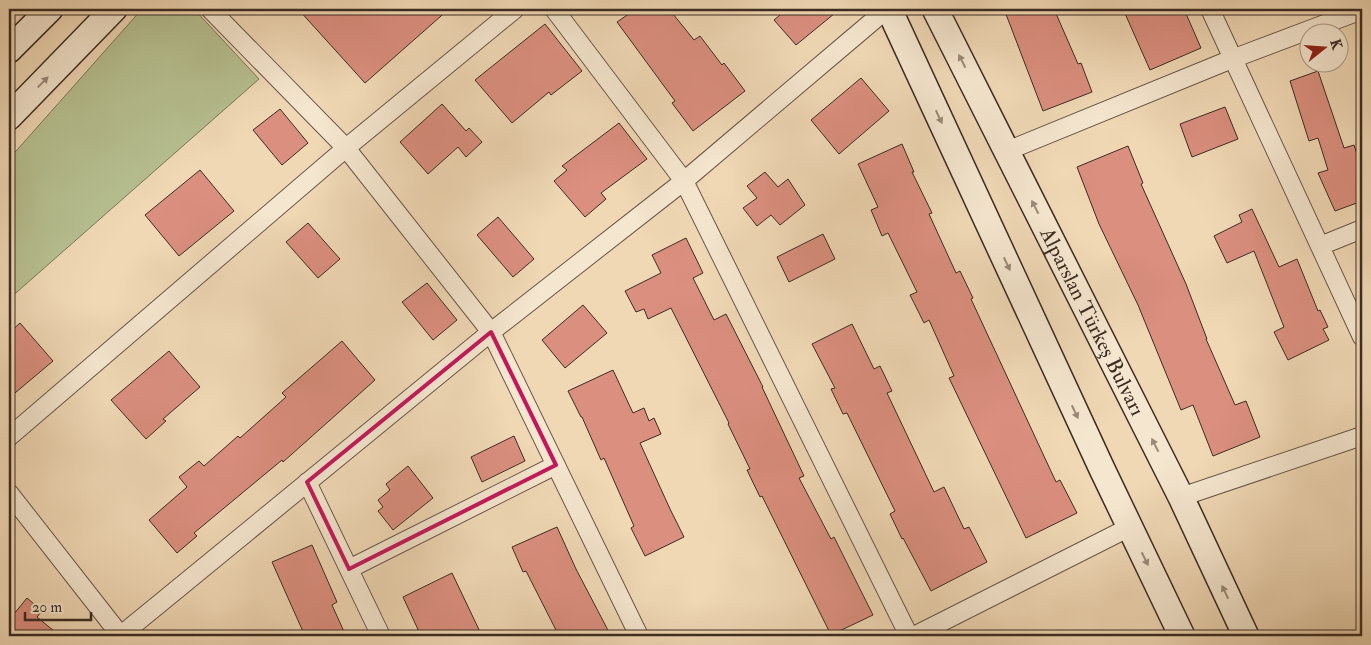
<svg xmlns="http://www.w3.org/2000/svg" width="1371" height="645" font-family="'IM FELL Double Pica',serif">
  <style>
    .green { fill: #b6bf90; stroke: #79765a }
    .building { fill: #db8f7f; stroke: #3c2c23 }
    .lines { fill: none; stroke-linecap: round; stroke-linejoin: round }
    .street-casing { stroke: #695748; stroke-width: 20 }
    .secondary-casing { stroke: #3c2c23; stroke-width: 28 }
    .street { stroke: #f5e6cf; stroke-width: 18 }
    .secondary { stroke: #f5e6cf; stroke-width: 25 }
    .oneway { fill: #988979 }
    .marked { fill: none; stroke: #c2185b; stroke-width: 4; stroke-linejoin: round }
    .labels { text-anchor: middle; dominant-baseline: central; stroke-width: 4; stroke-linejoin: round; paint-order: stroke }
    .street-label { font-size: 21px; fill: #3c2c23; stroke: #f5e6cf }
  </style>
  <rect width="100%" height="100%" fill="#f0d8b5"/>
  <filter id="stains"><feTurbulence type="fractalNoise" baseFrequency=".004" numOctaves="4"/><feColorMatrix values="0 0 0 0 .2 0 0 0 0 .09 0 0 0 0 .02 0 0 0 .5 -.17"/></filter>
  <radialGradient id="worn" r=".72"><stop offset=".6" stop-color="#630" stop-opacity="0"/><stop offset="1" stop-color="#630" stop-opacity=".3"/></radialGradient>
  <!-- green -->
  <path class="green" d="M142 9H194L259 79 9 299V159Z"/>
  <!-- building -->
  <path class="building" d="M298 9H449L365 83Z
    M636 9H669L694 40 700 36 722 65 724 63 745 91 693 131 672 103 675 101 617 22Z
    M787 9H840L796 45 774 20Z
    M1004 9H1054L1078 64 1081 63 1092 92 1043 111Z
    M1123 9H1184L1201 48 1150 70Z
    M545 24 582 71 551 95 549 92 512 123 475 80Z
    M1318 71 1344 148 1354 145 1362 169V201L1335 211 1318 173 1328 170 1318 138 1309 141 1290 81Z
    M861 78 889 111 839 154 811 120Z
    M442 104 466 131 469 128 482 142 466 157 458 147 428 174 400 142Z
    M1225 107 1238 139 1192 157 1180 124Z
    M280 109 308 143 282 165 253 130Z
    M619 123 647 159 601 193 606 199 585 217 554 181 567 170 562 166Z
    M902 144 914 172H912L932 213 929 214 956 273 960 271 973 298 971 299 1056 482 1060 480 1077 513 1026 538 949 378 954 376 929 320 924 323 910 295 917 292 888 233 882 236 871 210 878 207 858 164Z
    M1128 146 1143 183 1141 184 1186 284 1207 339H1206L1235 405 1246 401 1260 437 1213 456 1193 405 1181 410 1138 305 1099 224 1077 167Z
    M200 170 234 211 179 256 145 215Z
    M765 172 778 187 788 179 805 205 780 225 771 215 757 226 743 208 757 198 747 186Z
    M1252 209 1279 267 1297 259 1318 311 1320 310 1328 327 1323 329 1329 340 1288 360 1274 332 1284 327 1254 251 1227 263 1214 236 1242 222 1239 215Z
    M498 217 534 259 513 277 477 235Z
    M308 223 340 259 318 278 286 242Z
    M823 234 835 259 789 282 777 257Z
    M686 238 703 273 693 278 714 320 726 314 763 387H762L804 476 799 478 831 539 834 537 873 615 831 635 762 496 760 497 747 470 750 469 728 424 729 423 671 308 648 319 644 309 636 312 625 291 661 273 652 255Z
    M427 283 457 320 433 340 402 302Z
    M583 305 607 333 565 368 542 340Z
    M20 323 53 361 9 398V333Z
    M852 324 874 369 880 366 892 391 887 393 934 492 944 487 964 529 969 527 987 562 931 591 903 538 902 539 890 514 895 511 847 413 843 414 831 389 835 388 812 344Z
    M342 341 375 380 283 462 282 460 194 533 197 536 177 553 149 520 187 487 179 477 199 461 204 466 238 436 240 438 286 397 282 393Z
    M169 351 200 387 163 419 166 421 146 439 111 400Z
    M613 370 633 413 644 408 649 421 654 418 661 434 640 443 670 509 684 537 645 556 631 528 634 526 604 458 601 460 582 417H581L568 391Z
    M514 436 525 461 482 482 471 457Z
    M408 466 433 498 393 530 378 511 383 507 378 500 390 490 386 484Z
    M557 527 576 569 611 636H559L526 571 523 572 512 547Z
    M312 545 337 602 332 605 346 636H305L272 562Z
    M452 573 482 636H421L403 597Z
    M27 598 42 611 37 617 60 636H9V620Z"/>
  <g class="lines">
    <!-- street casing -->
    <g class="street-casing">
      <path id="street" d="M210 9 346 148 491 332 639 636
        M554 9 684 181 909 636
        M1210 9 1362 337
        M1007 151 1232 59 1362 10
        M1320 246 1362 229
        M9 437 346 148 515 9
        M307 482 381 636
        M9 493 121 636
        M1181 497 1362 436
        M349 569 556 465
        M120 636 491 332 684 181 887 9
        M914 636 1130 527"/>
    </g>
    <!-- secondary casing -->
    <g class="secondary-casing">
      <g id="secondary">
        <path d="M889 9 1102 469 1182 636"/>
        <path id="s1" d="M935 9 1181 497 1246 636"/>
        <path d="M9 50 50 9"/>
        <path d="M9 117 114 9"/>
      </g>
    </g>
    <!-- street -->
    <use href="#street" class="street"/>
    <!-- secondary -->
    <use href="#secondary" class="secondary"/>
  </g>
  <!-- one-way arrows -->
  <defs><path id="oneway-solid" d="M-6-.8H1V-3.2L6.5 0L1 3.2V.8H-6Z" transform="scale(1.25)"/></defs>
  <g class="oneway">
    <use href="#oneway-solid" transform="translate(962 61) rotate(-117)"/>
    <use href="#oneway-solid" transform="translate(43 82) rotate(-46)"/>
    <use href="#oneway-solid" transform="translate(939 117) rotate(65)"/>
    <use href="#oneway-solid" transform="translate(1035 207) rotate(-117)"/>
    <use href="#oneway-solid" transform="translate(1007 264) rotate(65)"/>
    <use href="#oneway-solid" transform="translate(1075 412) rotate(65)"/>
    <use href="#oneway-solid" transform="translate(1155 445) rotate(-117)"/>
    <use href="#oneway-solid" transform="translate(1145 559) rotate(64)"/>
    <use href="#oneway-solid" transform="translate(1225 592) rotate(-115)"/>
  </g>
  <!-- marked area -->
  <path class="marked" d="M491 332 556 465 349 569 307 482Z"/>
  <g class="labels">
    <!-- street labels -->
    <g class="street-label">
      <text stroke="none"><textPath href="#s1" startOffset="350">Alparslan Türkeş Bulvarı</textPath></text>
    </g>
  </g>
  <!-- margin -->
  <rect width="1371" height="645" fill="none" stroke="#f0d8b5" stroke-width="30"/>
  <rect x="10" y="10" width="1351" height="625" fill="none" stroke="#3c2c23" stroke-width="2.5"/>
  <rect x="15" y="15" width="1341" height="615" fill="none" stroke="#3c2c23"/>
  <!-- north arrow -->
  <g transform="translate(1324 48) rotate(73)"><circle r="24" fill="#f5e6cf" stroke="#ab9c8a"/>
  <path d="M0-4L9 19L0 12L-9 19Z" fill="#8f2418"/>
  <text y="-8" font-size="14" font-weight="bold" text-anchor="middle" fill="#3c2c23">K</text>
  </g>
  <!-- scale -->
  <path d="M25 612v8h66v-8" fill="none" stroke="#3c2c23" stroke-width="2.5"/>
  <text x="32" y="612" font-size="15" fill="#3c2c23" stroke="#f5e6cf" stroke-width="4" paint-order="stroke">20 m</text>
  <rect width="100%" height="100%" filter="url(#stains)"/>
  <rect width="100%" height="100%" fill="url(#worn)"/>
</svg>
